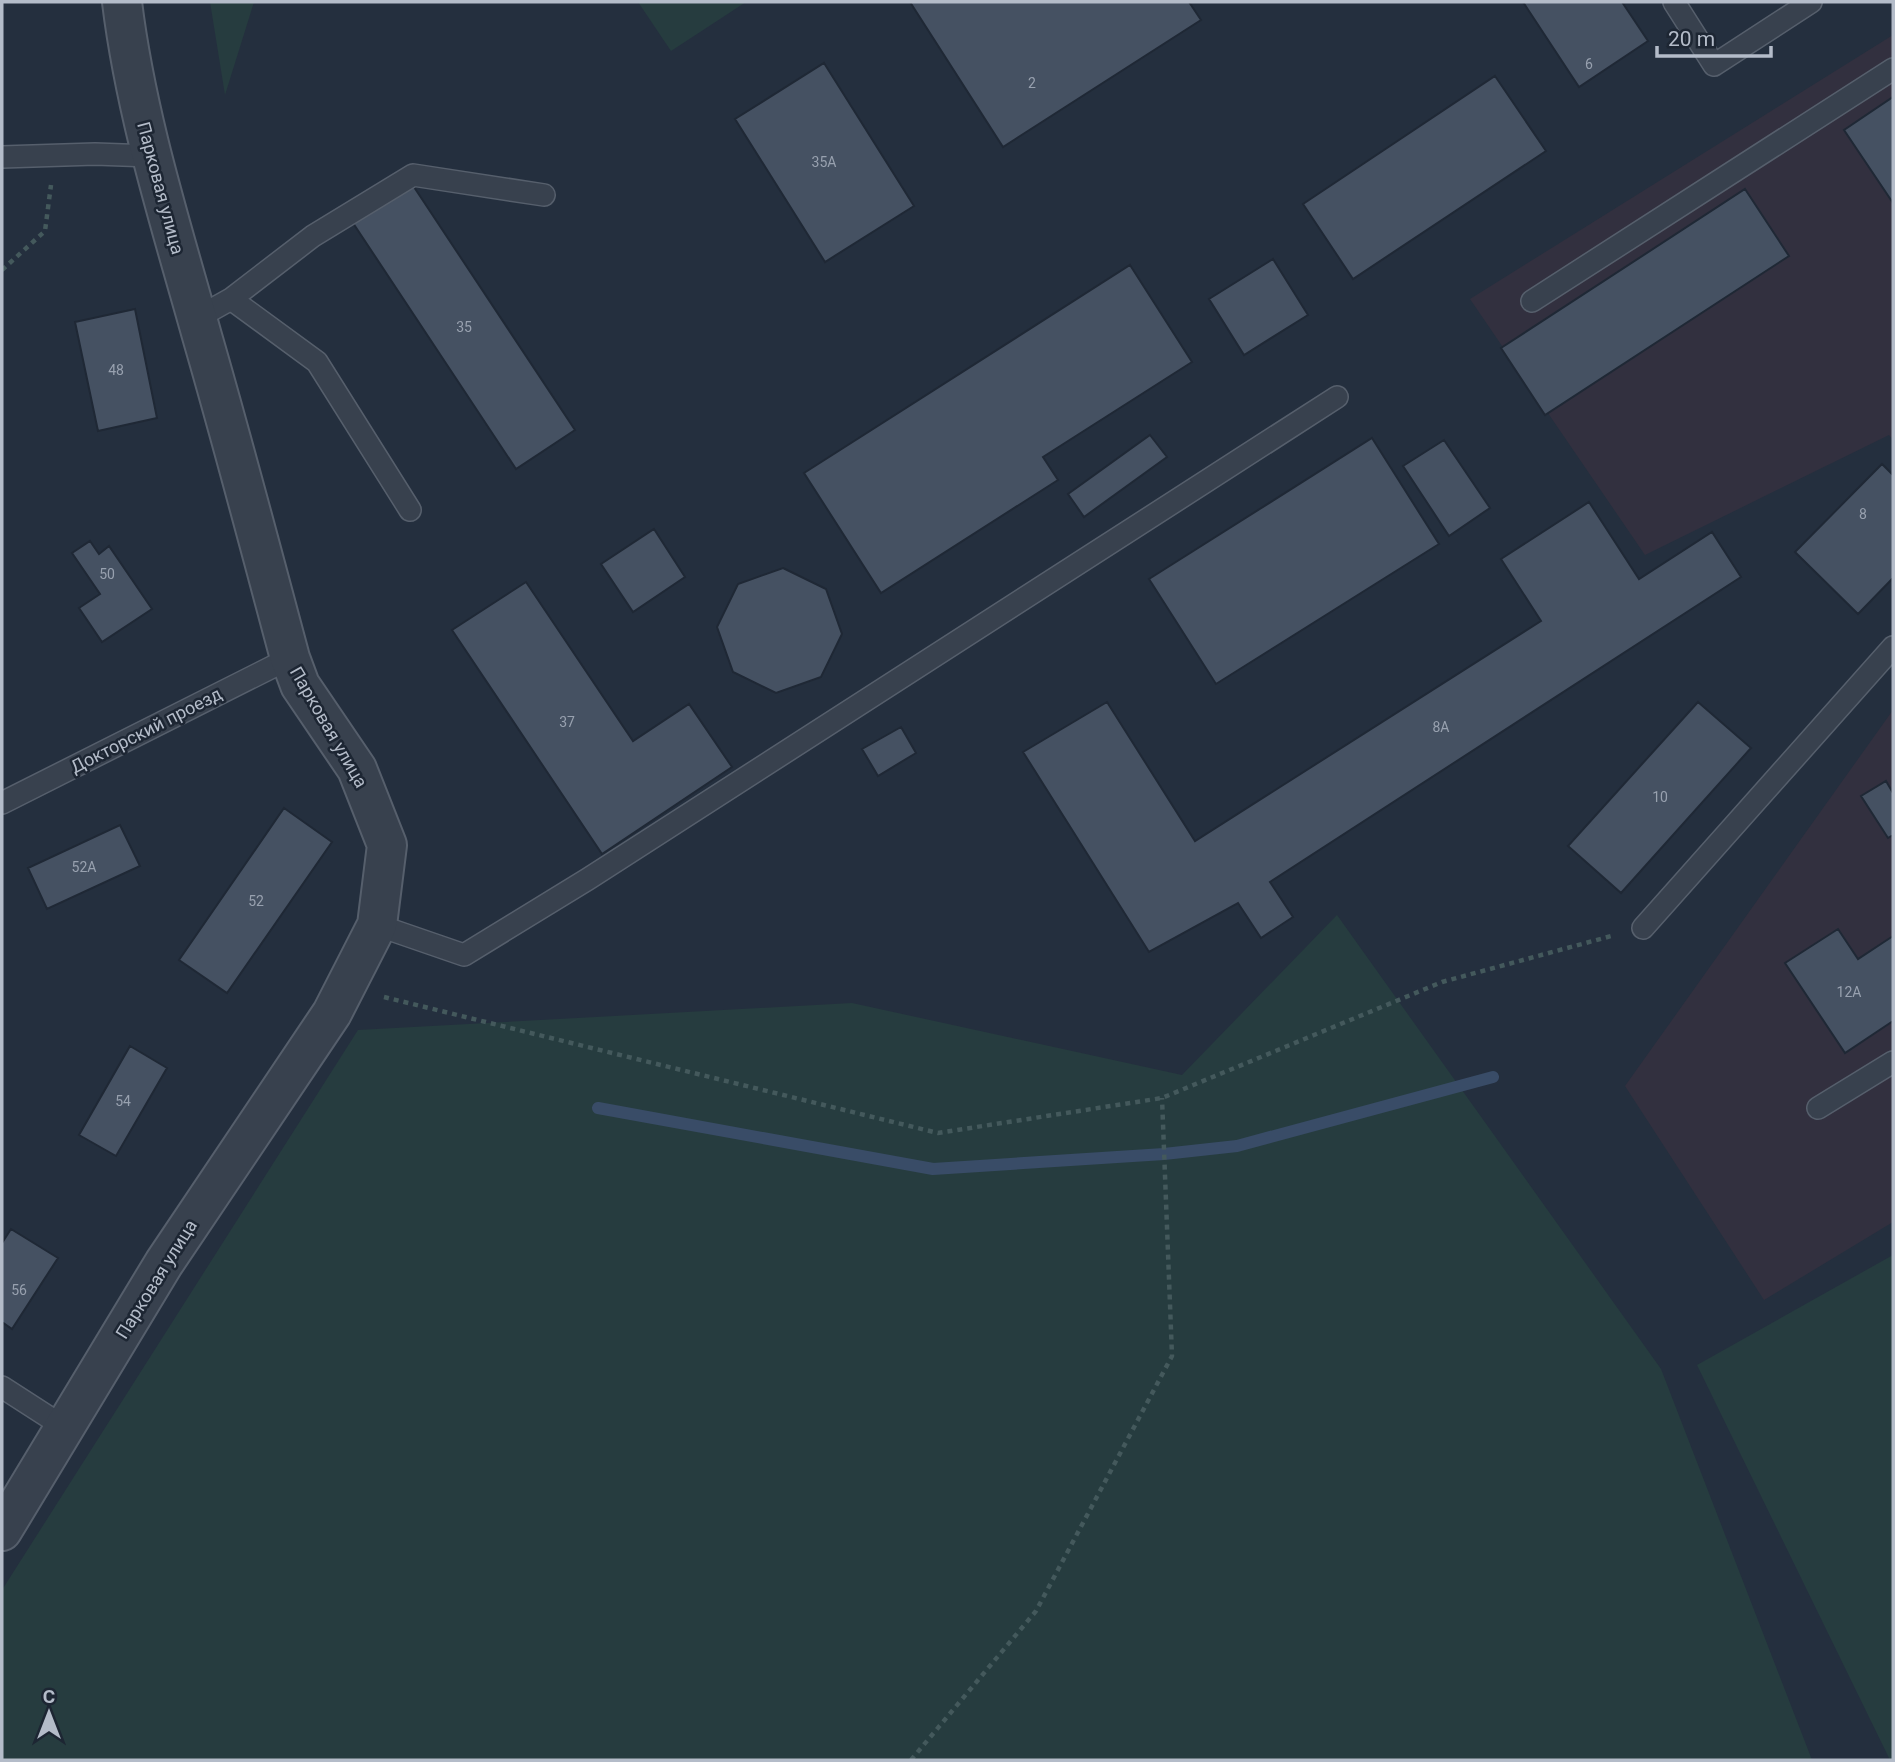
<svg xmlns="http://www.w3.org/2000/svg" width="1895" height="1762" font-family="Roboto,sans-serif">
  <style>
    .medical { fill: #32303f }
    .green { fill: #263c3f }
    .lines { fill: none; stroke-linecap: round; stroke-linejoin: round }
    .stream { stroke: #394c67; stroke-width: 12 }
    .building { fill: #455162; stroke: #1f2835; stroke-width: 2 }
    .lane-casing { stroke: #565f6c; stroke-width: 24 }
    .street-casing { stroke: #565f6c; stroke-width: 42 }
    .path { stroke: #44595c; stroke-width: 4.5; stroke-dasharray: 5 5; stroke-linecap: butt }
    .lane { stroke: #38414e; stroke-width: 21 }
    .street { stroke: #38414e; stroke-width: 38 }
    .labels { text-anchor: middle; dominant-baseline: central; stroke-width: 5; stroke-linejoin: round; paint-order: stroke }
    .number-label { font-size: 14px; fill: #98a1af }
    .street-label { font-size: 18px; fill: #b4bcc9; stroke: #1d2633 }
  </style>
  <rect width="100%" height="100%" fill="#242f3e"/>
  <!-- medical -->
  <path class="medical" d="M1893 35V440L1889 435 1645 555 1470 299Z
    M1893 710V1222L1764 1300 1625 1086Z"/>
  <!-- green -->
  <path class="green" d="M210 2H254L225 95Z
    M638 2H746L671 51Z
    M1337 915 1661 1369 1812 1760H2V1590L358 1030 852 1003 1182 1075Z
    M1893 1255V1760H1890L1697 1365Z"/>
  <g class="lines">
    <!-- stream -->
    <path class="stream" d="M598 1108 933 1169 1164 1154 1237 1146 1493 1077"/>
  </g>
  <!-- building -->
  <path class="building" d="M910 2H1189L1201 20 1003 147Z
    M1523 2H1622L1648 41 1579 87Z
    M824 63 914 206 825 262 735 119Z
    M1495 76 1546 151 1353 279 1303 204Z
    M1893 97V203L1844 130Z
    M412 184 575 430 516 469 353 223Z
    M1745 189 1789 256 1545 415 1501 348Z
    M1273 259 1308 315 1244 355 1209 299Z
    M1130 265 1192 362 1043 457 1058 480 881 593 804 473Z
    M135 309 157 418 98 431 75 322Z
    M1150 435 1167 457 1084 517 1068 494Z
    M1372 438 1439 544 1216 684 1149 579Z
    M1444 440 1490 508 1449 536 1403 466Z
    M1882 464 1893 475V578L1858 614 1795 552Z
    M1589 502 1639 579 1712 532 1741 577 1270 882 1293 917 1261 938 1238 903 1149 952 1023 752 1107 702 1195 841 1541 621 1501 559Z
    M654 529 685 577 633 612 601 564Z
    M90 541 99 554 109 546 152 609 102 642 79 608 100 594 72 553Z
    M783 568 826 589 842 634 821 677 776 693 733 672 717 627 738 584Z
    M526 582 633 741 689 704 732 767 602 854 452 630Z
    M1698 702 1751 748 1621 893 1568 846Z
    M901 727 916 753 878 776 862 749Z
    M1886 781 1893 793V835L1888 838 1861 796Z
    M284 808 332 842 227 993 179 960Z
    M120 825 140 866 47 909 28 868Z
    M1838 929 1858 959 1893 936V1021L1845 1053 1785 963Z
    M130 1046 167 1068 116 1156 79 1135Z
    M11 1229 58 1258 12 1329 2 1322V1243Z"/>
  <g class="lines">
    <!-- lane casing -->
    <g class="lane-casing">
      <path id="lane" d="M1674 2 1714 65 1811 2
        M2 157 95 154 151 156
        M231 299 313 236 413 175 544 195
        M1532 301 1893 69
        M197 318 231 299 317 362 410 510
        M2 803 290 658
        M377 925 464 955 588 879 1337 397
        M1643 928 1893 647
        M1818 1108 1893 1062
        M2 1387 64 1427"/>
    </g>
    <!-- street casing -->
    <g class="street-casing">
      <path id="street" d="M2 1531 164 1263 332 1013 377 925 387 845 357 769 300 685 290 658C261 550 233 443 202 336 171 225 136 116 122 2"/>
    </g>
    <!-- path -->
    <path class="path" d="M2 270 45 231 51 185
      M384 997 938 1133 1162 1098 1442 982 1615 935
      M911 1760 1036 1611 1172 1356 1162 1098"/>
    <!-- lane -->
    <use href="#lane" class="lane"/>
    <!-- street -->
    <use href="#street" class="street"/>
  </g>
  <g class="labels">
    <!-- number labels -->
    <g class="number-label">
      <text x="1589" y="64">6</text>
      <text x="1032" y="83">2</text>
      <text x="824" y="162">35А</text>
      <text x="464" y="327">35</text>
      <text x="116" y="370">48</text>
      <text x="1863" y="514">8</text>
      <text x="107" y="574">50</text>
      <text x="567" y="722">37</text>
      <text x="1441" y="727">8А</text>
      <text x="1660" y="797">10</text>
      <text x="84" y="867">52А</text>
      <text x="256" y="901">52</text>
      <text x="1849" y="992">12А</text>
      <text x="123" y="1101">54</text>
      <text x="19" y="1290">56</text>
    </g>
    <!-- street labels -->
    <g class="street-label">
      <text transform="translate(161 188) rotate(75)">Парковая улица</text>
      <text transform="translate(329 727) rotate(60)">Парковая улица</text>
      <text transform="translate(146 730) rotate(-27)">Докторский проезд</text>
      <text transform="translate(156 1279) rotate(-58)">Парковая улица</text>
    </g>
  </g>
  <!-- border -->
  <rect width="1895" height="1762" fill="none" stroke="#b4bcc9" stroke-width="7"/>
  <!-- north arrow -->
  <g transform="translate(49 1713)" stroke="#1d2633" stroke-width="5" paint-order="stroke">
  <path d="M0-5L12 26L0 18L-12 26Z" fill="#b4bcc9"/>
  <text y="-10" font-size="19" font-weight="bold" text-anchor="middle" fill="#b4bcc9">С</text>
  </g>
  <!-- scale -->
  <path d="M1657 46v10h114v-10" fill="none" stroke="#b4bcc9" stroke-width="3.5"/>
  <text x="1668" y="46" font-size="21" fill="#b4bcc9" stroke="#1d2633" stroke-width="5" paint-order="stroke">20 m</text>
</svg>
